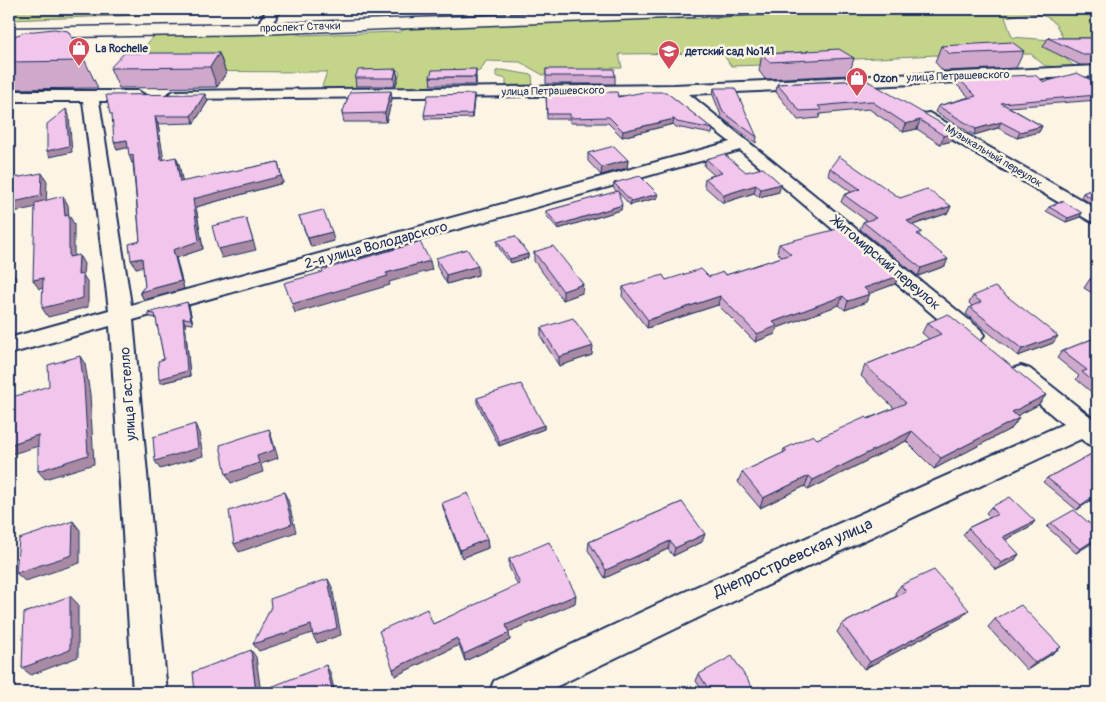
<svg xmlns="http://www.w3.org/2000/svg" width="1106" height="702" font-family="Pangolin,sans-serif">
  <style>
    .green { fill: #c4d58a; stroke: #708274; fill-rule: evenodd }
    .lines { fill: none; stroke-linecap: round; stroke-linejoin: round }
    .minor-casing { stroke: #1b2f5e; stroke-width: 4 }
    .major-casing { stroke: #1b2f5e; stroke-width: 3 }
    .minor { fill: #fcf5e5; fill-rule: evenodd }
    .major { fill: #fcf5e5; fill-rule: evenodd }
    .wall { fill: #cfa9cb; stroke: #1b2f5e }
    .shaded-wall { fill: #a98aa5; stroke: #1b2f5e }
    .building { fill: #f1c5ec; stroke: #1b2f5e }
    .labels { text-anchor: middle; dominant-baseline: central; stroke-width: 5; stroke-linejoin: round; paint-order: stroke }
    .far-street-label { font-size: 11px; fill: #1b2f5e; stroke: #fcf5e5 }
    .far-poi-label { font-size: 11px; font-weight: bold; fill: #1b2f5e; stroke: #fcf5e5; text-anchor: start }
    .street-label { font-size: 14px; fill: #1b2f5e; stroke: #fcf5e5 }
    .near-street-label { font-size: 16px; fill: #1b2f5e; stroke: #fcf5e5 }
  </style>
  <rect width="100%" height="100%" fill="#fcf5e5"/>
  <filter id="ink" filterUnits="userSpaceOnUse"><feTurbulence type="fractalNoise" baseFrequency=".02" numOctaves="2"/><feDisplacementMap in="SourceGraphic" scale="10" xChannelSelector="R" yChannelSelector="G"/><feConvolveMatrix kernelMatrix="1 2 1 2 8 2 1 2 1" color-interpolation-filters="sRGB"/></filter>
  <g filter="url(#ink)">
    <!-- green -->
    <path class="green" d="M9 9H217L191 15 187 11 146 12 143 15 9 20Z
      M879 9H1097V46L1053 47 1076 68 1045 66 1031 54 959 56 976 72H959L944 57 936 55 797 62 807 77 762 60 760 61 762 65 731 66 723 54 709 53 619 54 622 68H601V75H543L520 62 486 61 481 70 477 72 432 74 429 91H395L400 72 397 70H362L353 92H320L327 72 126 71 124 69 156 34 292 33 302 35 399 32 409 28ZM1029 13C1052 16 1055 20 1064 41L1012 37 1005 17Z
      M502 70 532 75 533 90H506V79L496 76V71Z"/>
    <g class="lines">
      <!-- minor casing -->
      <g class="minor-casing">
        <path id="minor" d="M268 9H282L272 23H262L260 20Z
          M1097 66V76L689 94 980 329 984 335 980 341 972 343 964 341 740 150 133 320 167 693H133L110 326 9 354V338L109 310 83 101H9V91H138L146 96 138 101H99L131 305 730 142 670 95 168 99 166 96 174 91 674 85Z
          M929 113 1097 209V223L1090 221 923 122 921 118 923 114Z
          M1021 366 1030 369 1097 422V447L1088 444 1081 439 704 615 543 693H489L494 681 682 593 1063 424 1012 381 1009 375 1012 369Z"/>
      </g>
      <!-- major casing -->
      <g class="major-casing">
        <path id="major" d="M659 9H780L772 14 255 34 9 38V28L255 24Z"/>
      </g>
      <!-- minor -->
      <use href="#minor" class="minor"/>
      <!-- major -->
      <use href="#major" class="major"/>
    </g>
    <!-- wall -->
    <path class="wall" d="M9 38 85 61 98 88 9 89Z
      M1048 38H1097V65H1080L1043 47Z
      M941 46 1024 51 1016 68 943 71 935 62Z
      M807 51 854 58 849 75 765 79 759 71 762 54 807 52Z
      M219 53 226 73 217 87 119 88 110 68Z
      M396 69 398 77 395 86H356L355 78Z
      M546 69 615 76V84H546Z
      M430 77H476V85H431Z
      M958 78 1044 82 1097 83V100L1009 107 1042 126 1039 132 1017 138 998 128 974 135 935 112 938 106 969 97 956 84Z
      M866 80 952 141 940 144 917 129 903 132 869 109 820 114 819 118 798 120 776 92 777 84Z
      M714 88 757 137 756 143 722 118 713 95Z
      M546 93 618 97 713 129 712 134 676 127 673 124 622 137 608 123H570V119H547Z
      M392 99 386 122H344L342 114Z
      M474 99 472 118 425 119 424 115Z
      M208 101 194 123 158 124 163 159 179 164 182 182 278 162 283 183 196 207 203 249 176 258 184 289 144 300 140 292 145 286 143 266 136 268 140 241 133 163H132L128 147 117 150 113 121Z
      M588 153 628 160 627 168 601 175 588 161Z
      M706 159 746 172 779 192 759 197 754 193 723 203 704 186 705 178 714 175 704 166Z
      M830 168 900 198 951 206 948 213 913 225 920 236 945 266 918 276 860 229 863 222 867 221 841 202 844 195 851 192 828 175Z
      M614 183 657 198 630 205 618 192 621 210 558 229 546 215V211L617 192 613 187Z
      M1097 187V208L1081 197 1083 193Z
      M1049 207 1080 217 1066 222 1046 211Z
      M299 216 334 241 311 247Z
      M497 241 528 254V258L510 263 497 245Z
      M779 244 899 276 895 284 869 293 866 302 845 310 839 305 777 328 775 334 755 342 718 305 647 328 622 296 623 287 666 280 726 275 782 257 777 252Z
      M534 252 582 293 563 300 534 261Z
      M436 258 478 275 447 284 437 267Z
      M1097 276V296L1084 288 1090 279Z
      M973 296 1053 343 1018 356 966 314 970 307 972 306 969 303Z
      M189 306 193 324 185 323 190 376 161 383 159 379 164 359 156 318 150 317 148 313Z
      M927 323 1046 395 1038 405 1017 416 1019 418 1012 428 934 469 906 441 808 490 805 486 760 508 738 482 742 472 783 453 784 449 817 439 894 408 861 376 865 365 929 339 922 333Z
      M541 328 592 355 559 366 541 337Z
      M1097 337V397L1076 379 1079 376 1057 358 1062 351Z
      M477 398 544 425V429L499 446 477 403Z
      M1097 451V496L1077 510 1043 482 1047 478Z
      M682 502 702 542 673 556 668 549 605 578 588 550 589 542Z
      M442 503 487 539 488 548 462 558 444 511Z
      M991 507 1035 521 1029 528 1005 540 1019 554 1014 561 996 570 963 535 968 528 990 517 986 513Z
      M1051 523 1097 540 1076 553 1047 527Z
      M509 559 575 603 508 632 510 640 465 661 459 645 395 676 393 669 433 624 518 586 509 567Z
      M901 585 969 610 962 617 864 669 837 632 842 624 897 596 895 593Z
      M995 619 1052 654 1027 670 988 627Z
      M699 674 756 693H704L696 681Z"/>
    <!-- shaded-wall -->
    <path class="shaded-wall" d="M219 53 226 73 217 87 210 67Z
      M396 69 398 77 395 86 394 78Z
      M476 69V85L475 77Z
      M391 91 392 99 386 122 385 113Z
      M205 94 208 101 194 123 191 116Z
      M474 94V99L472 118V114Z
      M66 109 69 115 72 152 50 157 47 151Z
      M155 116 158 124 165 167 161 160Z
      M674 119 673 124 622 137 623 131Z
      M920 120 917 129 903 132 906 124Z
      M1001 122 998 128 974 135 976 129Z
      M1042 126 1039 132 1017 138 1020 132Z
      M956 132 952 141 940 144 944 136Z
      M127 140 131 147 117 150 114 142Z
      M129 155H133L136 162 132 163Z
      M176 157 179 164 184 189 180 182Z
      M628 160 627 168 601 175 602 167Z
      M278 162 283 183 196 207 203 249 176 258 184 289 144 300 140 292 181 281 173 250 193 199Z
      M42 173 47 181 46 205 9 213V203Z
      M781 184 779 192 759 197 761 189Z
      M756 185 754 193 723 203 724 195Z
      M658 194 657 198 630 205 631 201Z
      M63 196 68 205 69 217V215L74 224V266L69 257Z
      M622 205 621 210 558 229V225Z
      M951 206 948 213 904 228 907 221Z
      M1082 213 1080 217 1066 222 1068 218Z
      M246 218 256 250 222 258 218 249Z
      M332 232 334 241 311 247 308 238Z
      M528 254V258L510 263V259Z
      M79 255 84 264 83 275 88 283V307L48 317 42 308 78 275Z
      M142 258 146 266 136 268 131 260Z
      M948 259 945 266 918 276 921 268Z
      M430 261 432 270 389 282 390 285 295 313 292 304 386 273Z
      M478 266V275L447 284 446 275Z
      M10 269 16 278 13 300 9 301V278Z
      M899 276 895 284 860 297 864 288Z
      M43 278 48 287 39 289 33 280Z
      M583 284 582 293 563 300V291Z
      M870 294 866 302 845 310 848 301Z
      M720 296 718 305 647 328 648 320Z
      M843 296 839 305 777 328 775 334 755 342 757 334 773 322Z
      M187 302 189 306 193 324 191 319Z
      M183 318 185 323 190 376 161 383 159 379Z
      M1058 336 1053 343 1018 356 1022 349Z
      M593 346 592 355 559 366V357Z
      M80 356 85 364 90 394 94 464 45 479 38 471Z
      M1046 395 1038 405 1005 422 1012 412Z
      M1019 418 1012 428 934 469 941 458Z
      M195 424 199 433 203 456 160 469 155 461Z
      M544 425V429L499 446V441Z
      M269 429 272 438 278 458 261 464 263 472 231 483 226 474 257 456Z
      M912 431 906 441 808 490 813 480Z
      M38 435 45 444 9 455V445Z
      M809 476 805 486 760 508 763 498Z
      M284 492 288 500 296 532 239 552 234 544Z
      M1097 494V496L1077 510 1081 505Z
      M73 521 80 530V563L25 581 16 573Z
      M1035 521 1029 528 997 544 1003 537Z
      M705 534 702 542 673 556 675 548Z
      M1097 538V540L1076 553 1080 549Z
      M487 539 488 548 462 558 460 550Z
      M670 541 668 549 605 578 606 570Z
      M1019 554 1014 561 996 570 1001 563Z
      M328 579 332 587 341 635 317 643 313 636Z
      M576 595 575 603 506 633V625Z
      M70 596 78 604V657L31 675 22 668Z
      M969 610 962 617 864 669 870 662Z
      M311 625 315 632 259 651 253 644Z
      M509 633 510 640 465 661 464 654Z
      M457 638 459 645 395 676 393 669Z
      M1061 647 1052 654 1027 670 1035 663Z
      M251 650 256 657 261 693H256Z
      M326 665 330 672 335 693H333Z"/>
    <!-- building -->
    <path class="building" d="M54 29 68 31 85 61 9 62V38L25 32Z
      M1048 38H1097V55H1085Z
      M1012 42 1024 51 950 54 941 46Z
      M839 49 854 58 769 62 762 54 808 52 807 51Z
      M124 53H219L210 67 110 68Z
      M396 69 394 78H355L358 70Z
      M476 69 475 77H430L432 70Z
      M546 69H614L615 76H546Z
      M1077 73 1097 83V95L1001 103 1042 126 1020 132 1001 122 976 129 938 106 976 96 958 78 1035 75 1044 82Z
      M866 80 956 132 944 136 920 120 906 124 871 101 818 106 822 110 800 111 777 84Z
      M714 88H735L757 137 723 112Z
      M391 91 385 113 342 114 350 92Z
      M617 92 618 97 644 92H666L713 129 677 122 674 119 623 131 609 117 570 118V114H547L546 93Z
      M205 94 191 116H155L161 160 176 157 180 182 278 162 281 176 193 199 199 241 173 250 181 281 140 292 145 286 142 258 131 260 129 244 140 241 133 155H129L127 140 114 142 112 114H110L106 95Z
      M474 94 472 114 424 115 428 95Z
      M66 109 69 146 47 151V124Z
      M614 146 628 160 602 167 588 153Z
      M724 154 746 172 763 168 781 184 761 189 756 185 724 195 705 178 722 173 706 159Z
      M839 156 900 198 927 189 951 206 907 221 922 232 917 234 948 259 921 268 863 222 876 218 844 195 860 189 830 168Z
      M42 173 41 196 9 203V179Z
      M640 176 658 194 631 201 614 183Z
      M1097 187V202L1083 193Z
      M618 191 622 205 558 225 546 211Z
      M63 196 65 216 69 215V257L79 255 78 275 83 274V298L42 308 43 278 33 280 35 203Z
      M1063 201 1082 213 1068 218 1049 207Z
      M323 210 332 232 308 238 299 216Z
      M246 218 253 241 218 249 212 226Z
      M841 228 899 276 864 288 870 294 848 301 843 296 773 322 777 326 757 334 720 296 648 320 623 287 663 275 666 280 701 269 709 277 723 272 726 275 791 254 779 244Z
      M515 236 528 254 510 259 497 241Z
      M420 242 430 261 386 273 388 276 292 304 284 283 323 272 322 270Z
      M553 246 583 284 563 291 534 252Z
      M467 249 478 266 446 275 436 258Z
      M1097 276V283L1090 279Z
      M995 287 1058 336 1022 349 970 307 981 302 973 296Z
      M187 302 191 319 183 318 187 371 159 379 158 361 164 359 155 314 148 313Z
      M948 314 1046 395 1012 412 1019 418 941 458 912 431 813 480 809 476 763 498 742 472 787 451 784 449 813 435 817 439 866 417 868 419 906 403 865 365 941 334 927 323Z
      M573 318 593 346 559 357 541 328Z
      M1097 337V385L1082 372 1087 370 1062 351Z
      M80 356 84 385 88 455 38 471V435L9 445V398L49 386 48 365Z
      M521 384 544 425 499 441 477 398Z
      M195 424 198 448 155 461 153 437Z
      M269 429 274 450 257 456 259 463 226 474 220 445Z
      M1097 451V494L1081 505 1047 478Z
      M284 492 292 524 234 544 229 511Z
      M468 493 487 539 460 550 442 503Z
      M1010 497 1035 521 1003 537 1019 554 1001 563 968 528 998 514 991 507Z
      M682 502 705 534 675 548 670 541 606 570 589 542Z
      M1074 510 1097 530V538L1080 549 1051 523Z
      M73 521 72 555 16 573 19 539Z
      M549 542 576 595 506 625 509 633 464 654 457 638 393 669 379 631 427 609 433 624 520 584 509 559Z
      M934 570 969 610 870 662 842 624 906 592 901 585Z
      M328 579 337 628 313 636 311 625 253 644 271 607 270 599Z
      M70 596V650L22 668 24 613Z
      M1021 605 1061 647 1035 663 995 619Z
      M251 650 256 693 326 665 333 693H195L193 672Z
      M732 656 756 693H711L699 674Z"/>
  </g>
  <!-- icons -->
  <defs>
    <g id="shop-pin" transform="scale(1.125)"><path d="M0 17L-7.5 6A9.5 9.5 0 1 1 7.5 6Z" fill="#d1495b" stroke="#fcf5e5"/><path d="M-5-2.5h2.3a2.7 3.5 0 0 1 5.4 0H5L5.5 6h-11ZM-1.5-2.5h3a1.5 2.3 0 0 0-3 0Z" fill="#fff"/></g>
    <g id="school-pin" transform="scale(1.125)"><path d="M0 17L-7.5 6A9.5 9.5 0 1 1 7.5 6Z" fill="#d1495b" stroke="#fcf5e5"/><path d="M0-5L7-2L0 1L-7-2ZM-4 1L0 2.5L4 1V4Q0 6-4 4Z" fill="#fff"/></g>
  </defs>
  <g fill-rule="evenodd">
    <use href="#shop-pin" x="79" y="48"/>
    <use href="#school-pin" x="669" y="51"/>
    <use href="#shop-pin" x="857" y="78"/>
  </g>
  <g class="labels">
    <!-- far-street labels -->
    <g class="far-street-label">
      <text transform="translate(300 27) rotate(-2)">проспект Стачки</text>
      <text transform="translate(958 76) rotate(-2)">улица Петрашевского</text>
      <text transform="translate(553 91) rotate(-1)">улица Петрашевского</text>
      <text transform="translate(994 156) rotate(31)">Музыкальный переулок</text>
    </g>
    <!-- far-poi labels -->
    <g class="far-poi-label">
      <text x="95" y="48">La Rochelle</text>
      <text x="685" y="51">детский сад №141</text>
      <text x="873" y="78">Ozon</text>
    </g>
    <!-- street labels -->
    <g class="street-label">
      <text transform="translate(376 245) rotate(-15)">2-я улица Володарского</text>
      <text transform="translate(886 263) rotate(40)">Житомирский переулок</text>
      <text transform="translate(128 394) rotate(-94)">улица Гастелло</text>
    </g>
    <!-- near-street labels -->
    <g class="near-street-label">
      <text transform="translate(793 558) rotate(-24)">Днепростроевская улица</text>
    </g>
  </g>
  <!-- margin -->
  <rect width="1106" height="702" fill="none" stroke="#fcf5e5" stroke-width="30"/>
  <rect x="15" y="15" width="1076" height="672" fill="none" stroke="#1b2f5e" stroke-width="2" filter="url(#ink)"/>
</svg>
